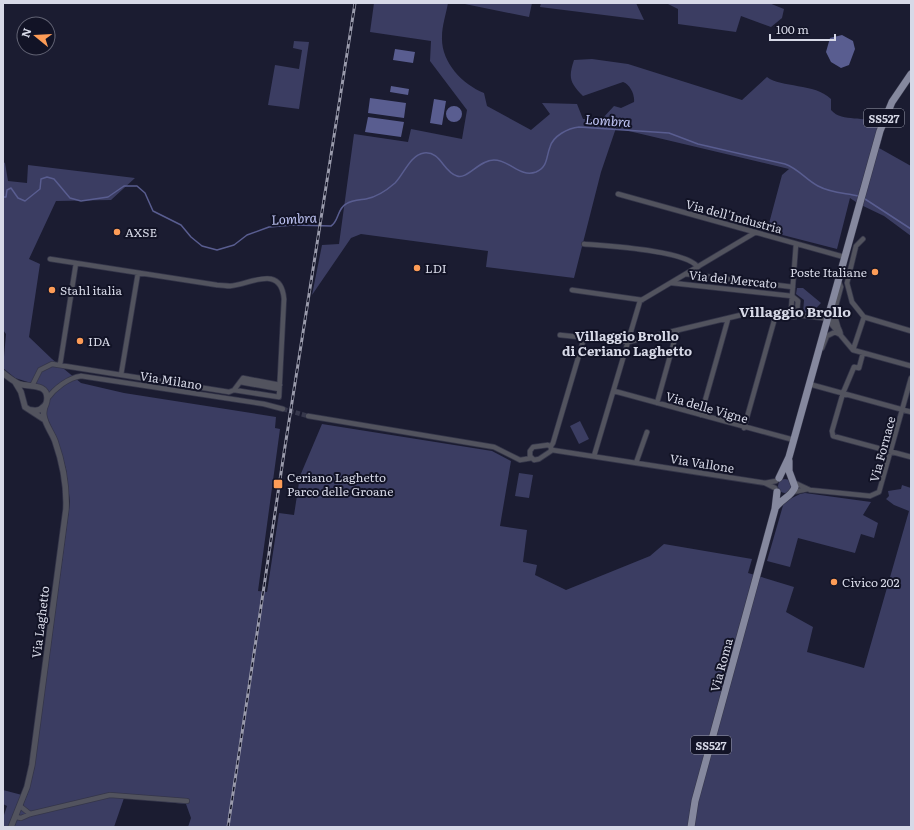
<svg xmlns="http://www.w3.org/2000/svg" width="914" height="830" font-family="Literata,serif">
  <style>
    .green { fill: #3b3d62 }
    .water { fill: #595d90 }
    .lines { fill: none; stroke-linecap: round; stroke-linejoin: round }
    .stream { stroke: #595d90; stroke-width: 1.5 }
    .minor-tunnel { stroke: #37384c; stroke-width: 4.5; stroke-dasharray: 4.5 2; stroke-linecap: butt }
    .minor-casing { stroke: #35364a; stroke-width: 6 }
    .tertiary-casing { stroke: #35364a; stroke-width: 7 }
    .primary-casing { stroke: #35364a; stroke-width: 8 }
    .minor { stroke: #52535e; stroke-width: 4.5 }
    .tertiary { stroke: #52535e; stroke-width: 5.5 }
    .primary { stroke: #85889e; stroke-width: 7 }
    .rail-casing { stroke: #9a9bac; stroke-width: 3 }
    .rail { stroke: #121326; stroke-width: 1.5; stroke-dasharray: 4.5; stroke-linecap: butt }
    .poi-dot { fill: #fd9c57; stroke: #121326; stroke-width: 1.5 }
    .labels { text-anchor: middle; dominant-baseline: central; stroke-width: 4; stroke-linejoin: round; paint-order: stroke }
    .shield { fill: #121326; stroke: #9c9ead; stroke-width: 1 }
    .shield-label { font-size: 11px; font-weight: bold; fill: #d7d9e7 }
    .street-label { font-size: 12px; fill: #d7d9e7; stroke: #121326 }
    .poi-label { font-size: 12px; fill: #d7d9e7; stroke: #121326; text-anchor: start }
    .water-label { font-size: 13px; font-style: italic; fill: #c1c6f6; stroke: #121326 }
    .neighbourhood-label { font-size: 13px; font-weight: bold; fill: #d7d9e7; stroke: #121326 }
    .quarter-label { font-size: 14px; font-weight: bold; fill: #d7d9e7; stroke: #121326 }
  </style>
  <rect width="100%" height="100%" fill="#1b1c31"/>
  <!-- green -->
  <path class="green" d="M374 3H448C446 14 442 26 442 37 441 62 462 84 484 93L487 106 531 130 550 114 542 103 577 104 583 119H602L614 106 621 108 634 102C635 95 630 84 623 82L583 96C570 83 568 78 574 60L592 59 628 64 742 100 767 77C781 88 815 83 831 99V110C843 124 865 113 878 126L877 134 882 138 879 148 911 166V236L884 216 859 204 850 198 837 249 767 231 782 175 789 169 616 128 601 172 574 278 486 267 488 251 361 234 351 238 312 295 322 245 339 244 354 134 408 142 411 129 462 139 467 110 430 61 431 41 370 32Z
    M460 3H532L529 17Z
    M541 3H636L644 20 540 7Z
    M666 3H769L784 9 782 18 771 27 741 16 736 32 678 24V9Z
    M294 41 309 42 299 109 268 105 275 65 299 69 302 50 293 48Z
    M3 162 5 163 8 181 27 183 28 165 135 178 111 200 56 201 29 259 40 264 29 337 52 359 81 383 124 393 276 417 275 428 280 429 258 591 267 592 279 513 294 515 300 476 322 424 492 451 511 461 500 526 527 530 523 562 537 565 535 575 566 590 650 556 664 544 752 559 748 573 794 587 786 612 813 627 807 652 864 668 909 511 894 505 886 499 889 496 888 491 901 489 902 485 911 488V827H188L191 818 186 804 124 798 114 827H14L27 795 34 770 70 502 66 469 57 440 46 415 49 395 31 383 15 378 3 368 6 334 3 330Z
    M797 288H803L821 303C816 309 811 312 803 313L804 300 796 294Z
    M580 421 589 439 579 444 570 426Z
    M519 473 533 475 529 498 515 496Z
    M778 486a7 7 0 1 1 14 0a7 7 0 1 1-14 0Z
    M805 493 871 502 863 515 878 523 874 538 861 534 855 553 798 538 790 567 767 561 784 502 800 494Z
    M3 790 22 795 9 827H3V818L7 806 3 804Z"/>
  <!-- water -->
  <path class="water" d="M842 35 853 41 855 49 849 65 841 68 831 62 826 52 830 38Z
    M395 49 415 52 413 63 393 60Z
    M391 86 409 89 408 95 390 92Z
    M370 98 406 103 404 118 368 113Z
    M434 99 446 101 442 125 430 123Z
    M446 114a8 8 0 1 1 16 0a8 8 0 1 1-16 0Z
    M368 117 404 122 401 137 365 132Z"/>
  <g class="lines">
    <!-- stream -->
    <path class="stream" d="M3 197H6L7 190 11 188 18 198 25 201 40 189 41 179 47 177 54 179 70 198 81 201 108 197 124 186H137L145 193 153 211 181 225 191 237 202 246 217 250 234 245 247 235 269 227 293 225 331 226C339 221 337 209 346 204 352 200 360 200 366 199 377 197 387 190 395 183 404 174 410 155 424 153 441 151 443 172 457 176 467 180 479 160 494 160 510 160 520 178 536 172 548 167 546 157 550 147 553 136 568 128 579 127L669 133 698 144 785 164C799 169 806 180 818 186 831 193 845 193 858 196
      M865 199 911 229"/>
    <!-- minor-tunnel -->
    <path class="minor-tunnel" d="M283 409 308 416"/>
    <!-- minor casing -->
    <g class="minor-casing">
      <path id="minor" d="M618 194 844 257
        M863 239 856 246 847 283 852 302 864 317 911 331
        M584 244C606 246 685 250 698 267
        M50 259 217 285C221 285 226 286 230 286 251 284 281 264 284 299L279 397 234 390
        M686 274 793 287
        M838 280 841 287 834 313 839 330
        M672 283 792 296
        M572 290 642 300
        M792 296 798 301 797 311
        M790 313a4 4 0 1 1 8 0a4 4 0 1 1-8 0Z
        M791 311 796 244
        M798 315 831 319 836 325
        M827 319 853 350 911 366
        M560 335 628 342 745 314H790
        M822 348 827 336 835 332 839 334
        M853 350 864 317
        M863 353 859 368 854 367 843 393 832 431 833 436 911 457
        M60 365 76 263
        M121 375 138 273
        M240 382 279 389
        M809 384 911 412
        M32 386 40 370 52 364 229 392 234 390 243 378 280 385
        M614 391 794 440
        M47 399C55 388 68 378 81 376L264 404 283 409
        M657 403 677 331
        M701 415 728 319
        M308 416 494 447 520 460 532 458
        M744 428 776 314
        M548 445 551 447V451L539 459 534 460 530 456V451L533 447Z
        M551 446 553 443 584 338
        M552 450 765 483 776 481
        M594 456 640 301 756 232
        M636 463 647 432
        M765 483 775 488
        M795 483 810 490 870 496 879 492 911 378
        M793 492 808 489
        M20 806 30 814
        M16 817 21 818 30 814 110 795 187 801"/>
    </g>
    <!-- tertiary casing -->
    <g class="tertiary-casing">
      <path id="tertiary" d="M839 330 840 333
        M3 373C8 377 13 381 19 384 29 387 48 383 47 399 47 402 46 405 43 407 40 411 36 411 31 410
        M15 382 21 392 25 407 45 420
        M11 827 27 787 32 765 66 509C67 485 63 464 55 441 52 433 45 424 44 416 43 411 44 408 46 404"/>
    </g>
    <!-- primary casing -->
    <g class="primary-casing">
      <path id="primary" d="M779 478 789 457 880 131 892 102 911 74
        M776 507C782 499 792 496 795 487L789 471V461
        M691 827 695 801 775 509 777 492"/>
    </g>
    <!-- minor -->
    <use href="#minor" class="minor"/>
    <!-- tertiary -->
    <use href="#tertiary" class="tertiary"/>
    <!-- primary -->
    <use href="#primary" class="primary"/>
    <!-- rail casing -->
    <g class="rail-casing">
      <path id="rail" d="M228 827 284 453 355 3"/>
    </g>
    <!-- rail -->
    <use href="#rail" class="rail"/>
  </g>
  <!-- markers -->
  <g class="poi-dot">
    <circle cx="117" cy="232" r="4"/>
    <circle cx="417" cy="268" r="4"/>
    <circle cx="875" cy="272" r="4"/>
    <circle cx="52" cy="290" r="4"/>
    <circle cx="80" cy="341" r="4"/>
    <rect x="273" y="479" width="10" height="10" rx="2"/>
    <circle cx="834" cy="582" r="4"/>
  </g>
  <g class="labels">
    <!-- shield labels -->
    <g class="shield">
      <rect x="864" y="109" width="40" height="18" rx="3"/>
      <rect x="691" y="736" width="40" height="18" rx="3"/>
    </g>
    <g class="shield-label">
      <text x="884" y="118">SS527</text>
      <text x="711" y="745">SS527</text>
    </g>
    <!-- street labels -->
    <g class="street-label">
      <text transform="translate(734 216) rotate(15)">Via dell'Industria</text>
      <text transform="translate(733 279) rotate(6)">Via del Mercato</text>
      <text transform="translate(171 380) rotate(9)">Via Milano</text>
      <text transform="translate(707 407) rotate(16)">Via delle Vigne</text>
      <text transform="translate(882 449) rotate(-75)">Via Fornace</text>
      <text transform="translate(702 463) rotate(9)">Via Vallone</text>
      <text transform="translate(40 622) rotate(-83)">Via Laghetto</text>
      <text transform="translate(721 665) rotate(-75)">Via Roma</text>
    </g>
    <!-- poi labels -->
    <g class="poi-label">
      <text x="125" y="232">AXSE</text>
      <text x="425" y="268">LDI</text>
      <text x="867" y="272" text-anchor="end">Poste Italiane</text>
      <text x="60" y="290">Stahl italia</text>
      <text x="88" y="341">IDA</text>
      <text x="287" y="477">Ceriano Laghetto<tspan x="287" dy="14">Parco delle Groane</tspan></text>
      <text x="842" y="582">Civico 202</text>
    </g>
    <!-- water labels -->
    <g class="water-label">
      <text transform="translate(608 120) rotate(4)">Lombra</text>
      <text transform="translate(294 218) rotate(-3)">Lombra</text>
    </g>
    <!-- neighbourhood labels -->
    <g class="neighbourhood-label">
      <text x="627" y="335">Villaggio Brollo<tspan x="627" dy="15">di Ceriano Laghetto</tspan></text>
    </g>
    <!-- quarter labels -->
    <g class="quarter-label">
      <text x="795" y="311">Villaggio Brollo</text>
    </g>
  </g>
  <!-- border -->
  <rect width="914" height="830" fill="none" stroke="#d7d9e7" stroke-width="8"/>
  <!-- north arrow -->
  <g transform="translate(36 36) rotate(288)"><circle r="19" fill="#121326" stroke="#616273"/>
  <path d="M0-3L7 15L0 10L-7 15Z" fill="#fd9c57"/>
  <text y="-6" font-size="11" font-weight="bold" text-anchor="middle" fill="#d7d9e7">N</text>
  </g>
  <!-- scale -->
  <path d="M770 34v6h65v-6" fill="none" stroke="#d7d9e7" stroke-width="2"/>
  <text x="776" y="34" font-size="12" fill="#d7d9e7" stroke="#121326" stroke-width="3" paint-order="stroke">100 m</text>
</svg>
